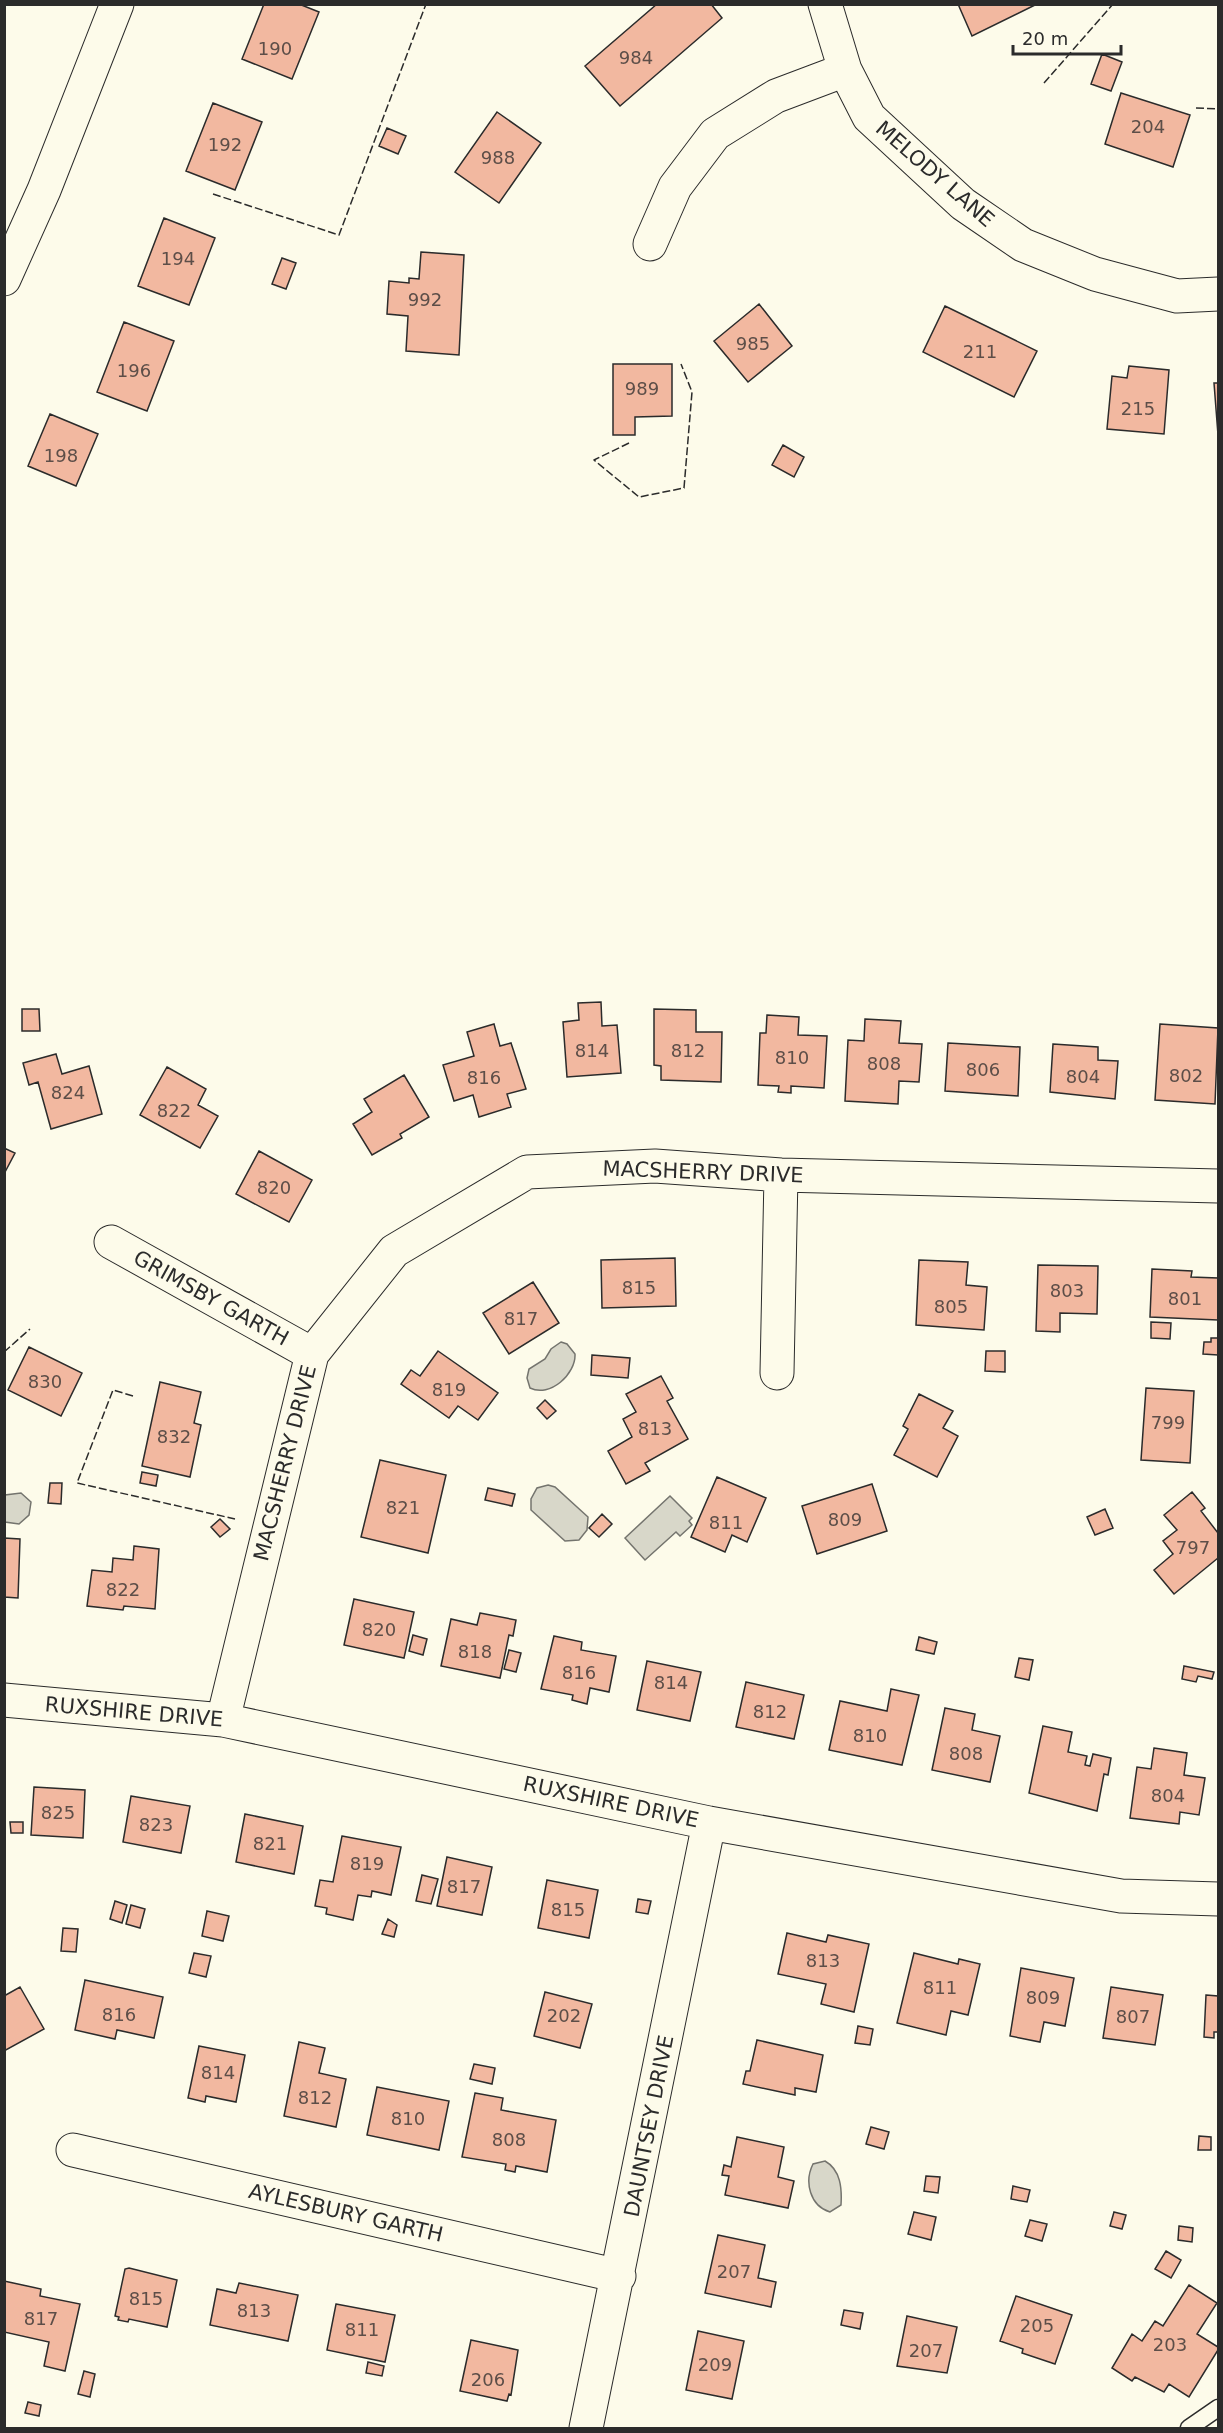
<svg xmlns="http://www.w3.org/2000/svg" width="1223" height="2433" font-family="'DejaVu Sans',sans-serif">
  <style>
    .water { fill: #d8d7c9; stroke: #74746e; stroke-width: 1.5 }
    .building { fill: #f2b8a0; stroke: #2b2b2b; stroke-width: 1.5 }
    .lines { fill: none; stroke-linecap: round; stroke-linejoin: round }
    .service-casing { stroke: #2b2b2b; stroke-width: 19 }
    .minor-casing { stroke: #2b2b2b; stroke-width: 35 }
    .service { stroke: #fdfbea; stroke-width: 16 }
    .minor { stroke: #fdfbea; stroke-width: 33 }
    .fence { stroke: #2b2b2b; stroke-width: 1.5; stroke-dasharray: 8 3; stroke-linecap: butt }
    .labels { text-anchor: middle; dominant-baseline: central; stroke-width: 4.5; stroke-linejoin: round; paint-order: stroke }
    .number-label { font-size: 18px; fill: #5d4e48 }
    .street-label { font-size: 21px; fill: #2b2b2b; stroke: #fdfbea }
  </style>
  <rect width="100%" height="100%" fill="#fdfbea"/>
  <!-- water -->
  <path class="water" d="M561 1342 567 1344 575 1354C576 1374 550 1398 530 1388L527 1378 529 1369 545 1359 551 1349Z
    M548 1485 555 1487 588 1517 587 1530 579 1540 565 1541 531 1510V1499L537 1488Z
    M21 1493 31 1502 29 1515 19 1524 5 1522V1495Z
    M670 1496 692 1518 689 1521 692 1525 680 1536 676 1532 645 1560 625 1538Z
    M825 2161C841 2170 842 2189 841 2205L830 2212C810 2206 804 2182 813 2164Z"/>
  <!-- building -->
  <path class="building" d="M264 4H299L319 12 292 79 242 59Z
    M657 4H711L722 18 620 106 585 66Z
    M1037 4 972 36 958 4Z
    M1102 54 1122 62 1111 91 1091 84Z
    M1121 93 1190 115 1173 167 1105 144Z
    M213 103 262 122 235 190 186 171Z
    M497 112 541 143 499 203 455 172Z
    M387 128 406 136 398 154 379 146Z
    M164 218 215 238 189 305 138 286Z
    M421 252 464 255 459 355 406 351 408 316 387 314 389 281 409 283V278L419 279Z
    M282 258 296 263 286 289 272 284Z
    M759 304 792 346 748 382 714 341Z
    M945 306 1037 351 1014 397 923 352Z
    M124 322 174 341 147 411 97 392Z
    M613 364H672V416L635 417V435H613Z
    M1129 366 1169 370 1164 434 1107 429 1112 376 1127 378Z
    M1214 383H1218V435Z
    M50 414 98 434 76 486 28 466Z
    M783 445 804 457 794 477 772 465Z
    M601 1002 602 1026 617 1025 621 1073 567 1077 563 1022 579 1020 578 1003Z
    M22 1009H39L40 1031H22Z
    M654 1009 696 1010V1032H722L721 1082 661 1080V1066L654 1065Z
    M767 1015 799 1017 798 1035 827 1036 824 1088 791 1086V1093L778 1092 779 1086 758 1085 760 1033H766Z
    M865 1019 901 1021 899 1043 922 1044 919 1082 899 1081 898 1104 845 1101 848 1040 864 1041Z
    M494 1024 500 1046 511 1043 526 1089 507 1094 511 1107 479 1117 473 1095 454 1101 443 1065 474 1056 467 1032Z
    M1160 1024 1218 1028 1215 1104 1155 1100Z
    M948 1043 1020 1047 1018 1096 945 1091Z
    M1053 1044 1098 1047V1060L1118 1061 1115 1099 1050 1092Z
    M56 1054 62 1074 89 1066 102 1114 51 1129 38 1082 29 1085 23 1063Z
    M167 1067 206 1089 198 1105 218 1116 200 1148 140 1115Z
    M404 1075 429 1117 400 1134 402 1138 372 1155 353 1124 372 1112 364 1099Z
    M4 1148 15 1153 4 1174Z
    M259 1151 312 1180 289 1222 236 1194Z
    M675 1258 676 1306 602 1308 601 1260Z
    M919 1260 968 1262 966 1285 987 1287 984 1330 916 1325Z
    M1038 1265 1098 1266 1097 1314 1060 1313V1332L1036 1331Z
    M1152 1269 1192 1271 1191 1277 1218 1278V1320L1150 1317Z
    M533 1282 559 1323 509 1354 483 1313Z
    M1151 1322 1171 1323 1170 1339 1151 1338Z
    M1211 1338H1218V1355L1203 1354 1204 1342H1211Z
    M29 1347 82 1373 61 1416 8 1390Z
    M438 1351 498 1393 478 1420 458 1406 449 1418 401 1384 411 1370 420 1376Z
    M986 1351H1005V1372L985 1371Z
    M592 1355 630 1358 628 1378 591 1375Z
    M661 1376 673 1398 667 1401 688 1439 645 1463 650 1471 626 1484 608 1451 632 1437 623 1419 636 1412 626 1394Z
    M160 1382 201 1392 194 1423 201 1425 190 1477 142 1466Z
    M1146 1388 1194 1391 1190 1463 1141 1460Z
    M919 1394 953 1411 943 1428 958 1436 937 1477 894 1455 908 1429 903 1426Z
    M545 1400 556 1411 547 1419 537 1408Z
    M380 1460 446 1475 428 1553 361 1537Z
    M142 1472 158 1475 156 1486 140 1483Z
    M717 1477 766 1498 747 1542 732 1535 725 1552 691 1537Z
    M50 1483H62L61 1504 48 1503Z
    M872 1484 887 1531 817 1554 802 1506Z
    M488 1488 515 1494 512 1506 485 1500Z
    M1192 1492 1205 1508 1201 1511 1218 1533V1558L1174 1594 1154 1570 1173 1554 1163 1541 1177 1530 1164 1515Z
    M1105 1509 1113 1528 1095 1535 1087 1517Z
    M602 1514 612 1524 599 1537 589 1528Z
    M220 1519 230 1529 220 1537 211 1527Z
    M4 1538 20 1539 18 1598 4 1597Z
    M134 1546 159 1549 155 1609 124 1606 123 1610 87 1606 92 1570 112 1572 113 1558 133 1560Z
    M354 1599 414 1612 404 1658 344 1645Z
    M480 1613 516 1620 513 1636 509 1635 500 1678 441 1666 451 1619 477 1625Z
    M413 1635 427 1639 423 1655 409 1651Z
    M554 1636 582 1642 581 1650 616 1656 609 1692 590 1688 587 1704 572 1700 573 1695 541 1689Z
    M919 1637 937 1642 934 1654 916 1650Z
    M509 1650 521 1653 516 1672 504 1669Z
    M1019 1658 1033 1660 1029 1680 1015 1677Z
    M647 1661 701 1672 690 1721 637 1710Z
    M1184 1666 1214 1672 1212 1679 1198 1676 1196 1682 1182 1679Z
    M746 1682 804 1695 794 1739 736 1727Z
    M891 1689 919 1695 902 1765 829 1750 840 1701 887 1711Z
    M945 1708 975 1714 972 1730 1000 1736 990 1782 932 1770Z
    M1043 1726 1072 1732 1068 1752 1087 1756 1085 1765 1090 1766 1093 1754 1111 1758 1108 1775 1104 1774 1097 1811 1029 1793Z
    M1154 1748 1187 1753 1184 1775 1205 1778 1199 1815 1180 1812 1179 1824 1130 1818 1137 1767 1151 1769Z
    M34 1787 85 1790 83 1838 31 1835Z
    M131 1796 190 1806 181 1853 123 1842Z
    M245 1814 303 1826 294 1874 236 1862Z
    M10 1822H23V1833H11Z
    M342 1836 401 1847 391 1895 372 1891 371 1897 358 1895 353 1920 326 1914 327 1908 315 1906 320 1880 333 1882Z
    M447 1857 492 1867 482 1915 437 1906Z
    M422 1875 438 1879 431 1904 416 1901Z
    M547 1880 598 1890 589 1938 538 1928Z
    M638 1899 651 1901 648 1914 636 1912Z
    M115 1901 127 1905 122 1923 110 1919Z
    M131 1905 145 1909 140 1928 126 1924Z
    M207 1911 229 1916 223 1941 202 1936Z
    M388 1919 397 1925 394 1937 382 1934Z
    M63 1928 78 1929 76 1952 61 1951Z
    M787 1933 826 1942 828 1935 869 1944 854 2012 821 2004 826 1984 778 1974Z
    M194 1953 211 1956 206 1977 189 1973Z
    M914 1953 958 1964 959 1959 980 1964 968 2015 951 2011 946 2035 897 2023Z
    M1021 1968 1074 1978 1065 2026 1044 2022 1040 2042 1010 2036Z
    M85 1980 163 1997 154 2038 117 2030 115 2039 75 2030Z
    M20 1987 44 2029 4 2051V1996Z
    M1111 1987 1163 1995 1155 2045 1103 2038Z
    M545 1992 592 2004 580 2048 534 2036Z
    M1206 1995 1218 1996V2032H1214V2038L1204 2037Z
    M858 2026 873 2029 870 2045 855 2043Z
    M757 2040 823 2055 816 2092 795 2088V2095L743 2084 746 2071H750Z
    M299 2042 325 2048 319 2073 346 2079 336 2127 284 2116Z
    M199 2046 245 2055 236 2102 206 2096 205 2102 188 2098Z
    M474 2064 495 2068 492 2084 470 2079Z
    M377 2087 449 2101 439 2150 367 2135Z
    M475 2093 503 2098 501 2110 556 2120 547 2172 516 2166 515 2172 505 2170 506 2164 462 2157Z
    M871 2127 889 2132 884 2149 866 2144Z
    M1199 2136 1211 2137V2150H1198Z
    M737 2137 784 2147 778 2177 794 2181 788 2208 725 2195 729 2176 722 2175 724 2165 731 2167Z
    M926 2176 940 2177 938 2193 924 2191Z
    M1013 2186 1030 2190 1027 2202 1011 2199Z
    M914 2212 936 2217 931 2240 908 2234Z
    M1114 2212 1126 2215 1122 2229 1110 2226Z
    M1030 2220 1047 2224 1042 2241 1025 2236Z
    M1179 2226 1193 2228 1192 2242 1178 2240Z
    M718 2235 765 2245 758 2278 776 2282 771 2307 705 2293Z
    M1166 2251 1181 2260 1171 2278 1155 2269Z
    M129 2268 177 2280 167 2327 129 2319 128 2322 118 2320 119 2317 115 2316 125 2269Z
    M4 2281 41 2289 40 2296 80 2304 65 2371 44 2366 49 2342 4 2332Z
    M239 2283 298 2295 288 2341 210 2325 217 2289 236 2293Z
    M1189 2285 1217 2303 1197 2334 1218 2347V2350L1189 2397 1169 2384 1164 2392 1135 2377 1132 2381 1112 2368 1132 2334 1142 2341 1155 2321 1163 2326Z
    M1016 2296 1072 2315 1055 2364 1022 2353 1023 2349 1000 2341Z
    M336 2304 395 2315 385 2362 327 2350Z
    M844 2310 863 2313 860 2329 841 2325Z
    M907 2316 957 2327 947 2373 897 2366Z
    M698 2331 744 2341 732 2399 686 2390Z
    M471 2340 518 2350 511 2395 509 2394 507 2401 460 2391Z
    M368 2362 384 2366 382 2376 366 2373Z
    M84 2371 95 2374 90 2397 78 2394Z
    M28 2402 41 2405 39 2416 25 2413Z"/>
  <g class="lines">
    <!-- service casing -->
    <g class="service-casing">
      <path id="service" d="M1189 2428 1218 2408"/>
    </g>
    <!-- minor casing -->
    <g class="minor-casing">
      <path id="minor" d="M825 4 845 70 869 117 963 204 1023 245 1095 274 1177 296 1218 294
        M650 244 675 187 715 134 776 96 845 70
        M4 279 44 190 117 4
        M111 1242 312 1354
        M777 1373 781 1175
        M4 1700 223 1720 709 1823 1121 1896 1218 1899
        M223 1720 312 1354 394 1251 527 1172 655 1166 781 1175 1218 1186
        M73 2150 619 2276
        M586 2428 709 1823"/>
    </g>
    <!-- service -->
    <use href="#service" class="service"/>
    <!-- minor -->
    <use href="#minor" class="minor"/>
    <!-- fence -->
    <path class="fence" d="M1044 83 1113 4
      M1196 108 1218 109
      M213 194 339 235 426 4
      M629 443 594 460 639 497 684 488 692 392 681 364
      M4 1352 30 1329
      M133 1396 113 1390 77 1483 235 1519"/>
  </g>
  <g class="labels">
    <!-- number labels -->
    <g class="number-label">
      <text x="275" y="48">190</text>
      <text x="636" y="57">984</text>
      <text x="1148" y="126">204</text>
      <text x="225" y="144">192</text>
      <text x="498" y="157">988</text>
      <text x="178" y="258">194</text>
      <text x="425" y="299">992</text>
      <text x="753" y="343">985</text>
      <text x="980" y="351">211</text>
      <text x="134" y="370">196</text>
      <text x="642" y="388">989</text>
      <text x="1138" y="408">215</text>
      <text x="61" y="455">198</text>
      <text x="592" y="1050">814</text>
      <text x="688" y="1050">812</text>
      <text x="792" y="1057">810</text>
      <text x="884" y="1063">808</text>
      <text x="983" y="1069">806</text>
      <text x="1186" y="1075">802</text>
      <text x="1083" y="1076">804</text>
      <text x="484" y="1077">816</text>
      <text x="68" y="1092">824</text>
      <text x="174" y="1110">822</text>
      <text x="274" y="1187">820</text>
      <text x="639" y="1287">815</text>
      <text x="1067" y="1290">803</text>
      <text x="1185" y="1298">801</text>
      <text x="951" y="1306">805</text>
      <text x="521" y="1318">817</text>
      <text x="45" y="1381">830</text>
      <text x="449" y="1389">819</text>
      <text x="1168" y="1422">799</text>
      <text x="655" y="1428">813</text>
      <text x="174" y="1436">832</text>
      <text x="403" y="1507">821</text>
      <text x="845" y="1519">809</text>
      <text x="726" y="1522">811</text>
      <text x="1193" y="1547">797</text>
      <text x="123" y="1589">822</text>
      <text x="379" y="1629">820</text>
      <text x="475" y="1651">818</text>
      <text x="579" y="1672">816</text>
      <text x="671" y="1682">814</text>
      <text x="770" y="1711">812</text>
      <text x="870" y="1735">810</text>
      <text x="966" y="1753">808</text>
      <text x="1168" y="1795">804</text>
      <text x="58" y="1812">825</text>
      <text x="156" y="1824">823</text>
      <text x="270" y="1843">821</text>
      <text x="367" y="1863">819</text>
      <text x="464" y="1886">817</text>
      <text x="568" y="1909">815</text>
      <text x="823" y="1960">813</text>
      <text x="940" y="1987">811</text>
      <text x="1043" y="1997">809</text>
      <text x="119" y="2014">816</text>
      <text x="564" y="2015">202</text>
      <text x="1133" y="2016">807</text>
      <text x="218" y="2072">814</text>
      <text x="315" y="2097">812</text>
      <text x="408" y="2118">810</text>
      <text x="509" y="2139">808</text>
      <text x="734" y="2271">207</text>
      <text x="146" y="2298">815</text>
      <text x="254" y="2310">813</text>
      <text x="41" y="2318">817</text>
      <text x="1037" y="2325">205</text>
      <text x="362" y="2329">811</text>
      <text x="1170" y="2344">203</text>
      <text x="926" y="2350">207</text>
      <text x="715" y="2364">209</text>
      <text x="488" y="2379">206</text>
    </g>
    <!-- street labels -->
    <g class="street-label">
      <text transform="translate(935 174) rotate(41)">MELODY LANE</text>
      <text transform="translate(703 1172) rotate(2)">MACSHERRY DRIVE</text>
      <text transform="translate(211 1298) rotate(29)">GRIMSBY GARTH</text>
      <text transform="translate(285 1463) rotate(-76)">MACSHERRY DRIVE</text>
      <text transform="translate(134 1712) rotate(5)">RUXSHIRE DRIVE</text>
      <text transform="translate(611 1802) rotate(12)">RUXSHIRE DRIVE</text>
      <text transform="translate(649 2126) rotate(-79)">DAUNTSEY DRIVE</text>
      <text transform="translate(346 2213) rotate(13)">AYLESBURY GARTH</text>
    </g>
  </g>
  <!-- border -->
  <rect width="1223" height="2433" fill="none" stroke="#2b2b2b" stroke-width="12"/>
  <!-- scale -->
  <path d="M1013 45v9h108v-9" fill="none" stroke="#2b2b2b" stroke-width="3"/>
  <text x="1022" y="45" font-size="18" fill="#2b2b2b" stroke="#fdfbea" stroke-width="4.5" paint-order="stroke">20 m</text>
</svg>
